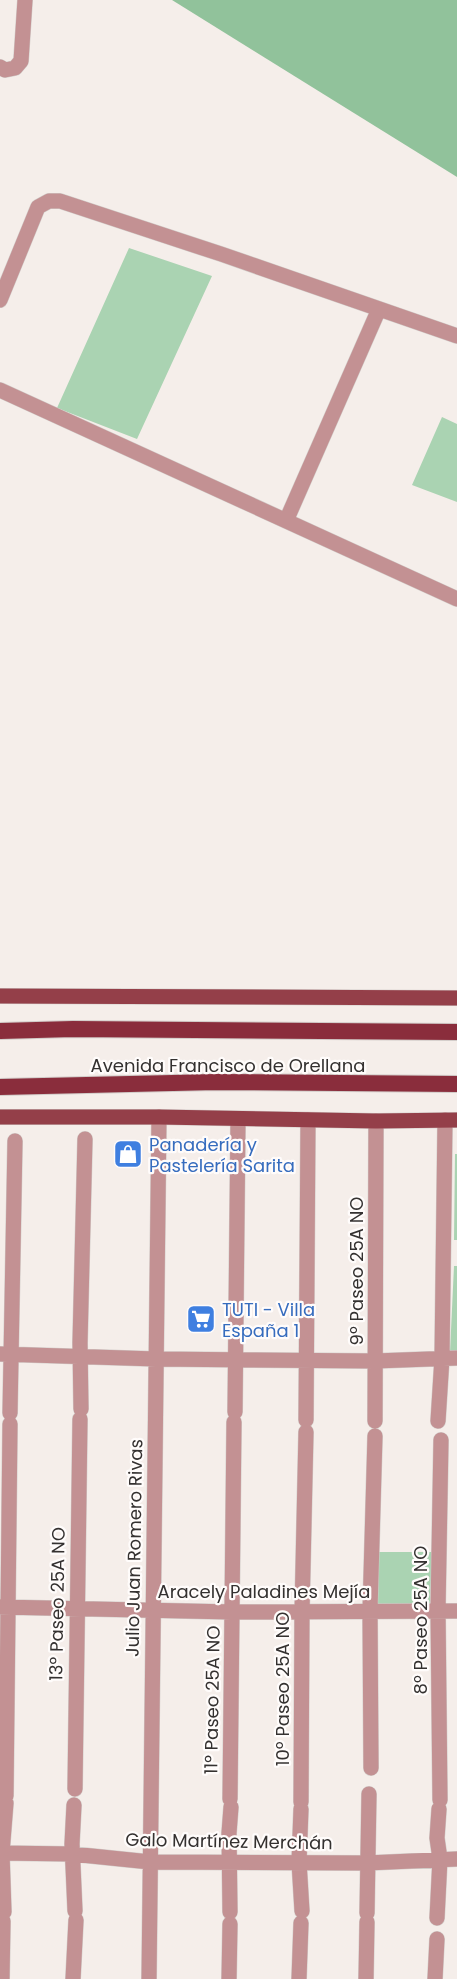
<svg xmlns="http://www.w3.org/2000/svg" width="457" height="1979" font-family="Poppins,sans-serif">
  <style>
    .green { fill: #aad3b2 }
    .forest { fill: #91c29b }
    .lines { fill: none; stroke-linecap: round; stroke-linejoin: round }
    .minor-casing { stroke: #d2ccc9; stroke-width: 16 }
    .primary-casing { stroke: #d2ccc9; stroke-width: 16 }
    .trunk-casing { stroke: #d2ccc9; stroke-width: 18 }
    .minor { stroke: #c39193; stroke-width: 15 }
    .primary { stroke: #943f49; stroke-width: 15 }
    .trunk { stroke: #8a2d3c; stroke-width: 16 }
    .labels { text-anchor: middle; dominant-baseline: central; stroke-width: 4.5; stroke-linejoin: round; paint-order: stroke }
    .street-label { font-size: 18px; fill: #343130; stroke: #fffcfb }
    .shop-label { font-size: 18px; fill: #366cbe; stroke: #fffcfb; text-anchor: start }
  </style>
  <rect width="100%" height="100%" fill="#f5eeea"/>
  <!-- green -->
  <path class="green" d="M129 248 212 276 137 439 57 408Z
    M442 417 457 424V502L412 485Z
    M455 1154H457V1240H454Z
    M454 1266H457V1352H450Z
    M378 1552H432L430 1607H378Z"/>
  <!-- forest -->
  <path class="forest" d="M172 0H457V177Z"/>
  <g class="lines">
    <!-- minor casing -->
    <g class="minor-casing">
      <path id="minor" d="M0 67 5 70 15 68 21 61 25 0
        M0 300 38 207 49 201H60L221 254 457 336
        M0 390 457 599
        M286 521 379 309
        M0 1354 156 1359 375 1361 457 1358
        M81 1409 80 1343 85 1139
        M235 1412 238 1120
        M10 1413 15 1141
        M306 1420 308 1120
        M375 1421 376 1121
        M438 1421 442 1358 445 1120
        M0 1607 232 1612 457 1611
        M371 1768 370 1611 375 1436
        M75 1789 80 1419
        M6 1796 10 1424
        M230 1799 234 1422
        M440 1800 438 1610 441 1440
        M301 1802 302 1612 306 1432
        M74 1805 72 1844 75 1911
        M301 1809 299 1862 302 1911
        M0 1853 72 1854 150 1862 367 1863 457 1859
        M4 1912 2 1853 6 1803
        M230 1912 229 1833 231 1807
        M367 1913 369 1794
        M437 1918 440 1859 437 1838 439 1809
        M2 1979 3 1921
        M73 1979 76 1920
        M149 1979 159 1117
        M229 1979 230 1924
        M299 1979 301 1923
        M366 1979 367 1922
        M435 1979 437 1939"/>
    </g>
    <!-- primary casing -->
    <g class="primary-casing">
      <path id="primary" d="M0 996 457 998
        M0 1117H159L376 1121 457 1120"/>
    </g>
    <!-- trunk casing -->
    <g class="trunk-casing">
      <path id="trunk" d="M0 1031 73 1029 457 1032
        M0 1087 216 1082 457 1084"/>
    </g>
    <!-- minor -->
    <use href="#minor" class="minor"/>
    <!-- primary -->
    <use href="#primary" class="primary"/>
    <!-- trunk -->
    <use href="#trunk" class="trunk"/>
  </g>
  <!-- icons -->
  <defs>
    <g id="shop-square" transform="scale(1.5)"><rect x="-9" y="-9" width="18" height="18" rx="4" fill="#3f7fe0" stroke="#fffcfb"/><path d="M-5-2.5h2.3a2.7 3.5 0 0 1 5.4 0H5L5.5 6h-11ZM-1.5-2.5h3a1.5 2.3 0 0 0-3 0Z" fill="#fff"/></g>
    <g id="supermarket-square" transform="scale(1.5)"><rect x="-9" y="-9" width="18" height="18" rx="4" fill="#3f7fe0" stroke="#fffcfb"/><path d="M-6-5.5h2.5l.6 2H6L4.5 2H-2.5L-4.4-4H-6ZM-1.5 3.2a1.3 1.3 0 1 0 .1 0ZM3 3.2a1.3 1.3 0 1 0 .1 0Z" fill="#fff"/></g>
  </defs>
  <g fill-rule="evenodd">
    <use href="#shop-square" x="128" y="1154"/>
    <use href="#supermarket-square" x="201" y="1319"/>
  </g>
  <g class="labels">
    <!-- street labels -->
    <g class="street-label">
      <text x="228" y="1065">Avenida Francisco de Orellana</text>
      <text transform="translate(356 1271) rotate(-90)">9º Paseo 25A NO</text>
      <text transform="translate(134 1548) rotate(-89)">Julio Juan Romero Rivas</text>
      <text x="264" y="1591">Aracely Paladines Mejía</text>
      <text transform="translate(57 1604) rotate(-89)">13º Paseo 25A NO</text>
      <text transform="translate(420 1620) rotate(-90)">8º Paseo 25A NO</text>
      <text transform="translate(282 1689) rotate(-90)">10º Paseo 25A NO</text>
      <text transform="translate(212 1700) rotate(-89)">11º Paseo 25A NO</text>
      <text transform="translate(229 1841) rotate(1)">Galo Martínez Merchán</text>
    </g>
    <!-- shop labels -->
    <g class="shop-label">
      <text x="149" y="1144">Panadería y<tspan x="149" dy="21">Pastelería Sarita</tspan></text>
      <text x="222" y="1309">TUTI - Villa<tspan x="222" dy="21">España 1</tspan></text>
    </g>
  </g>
</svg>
